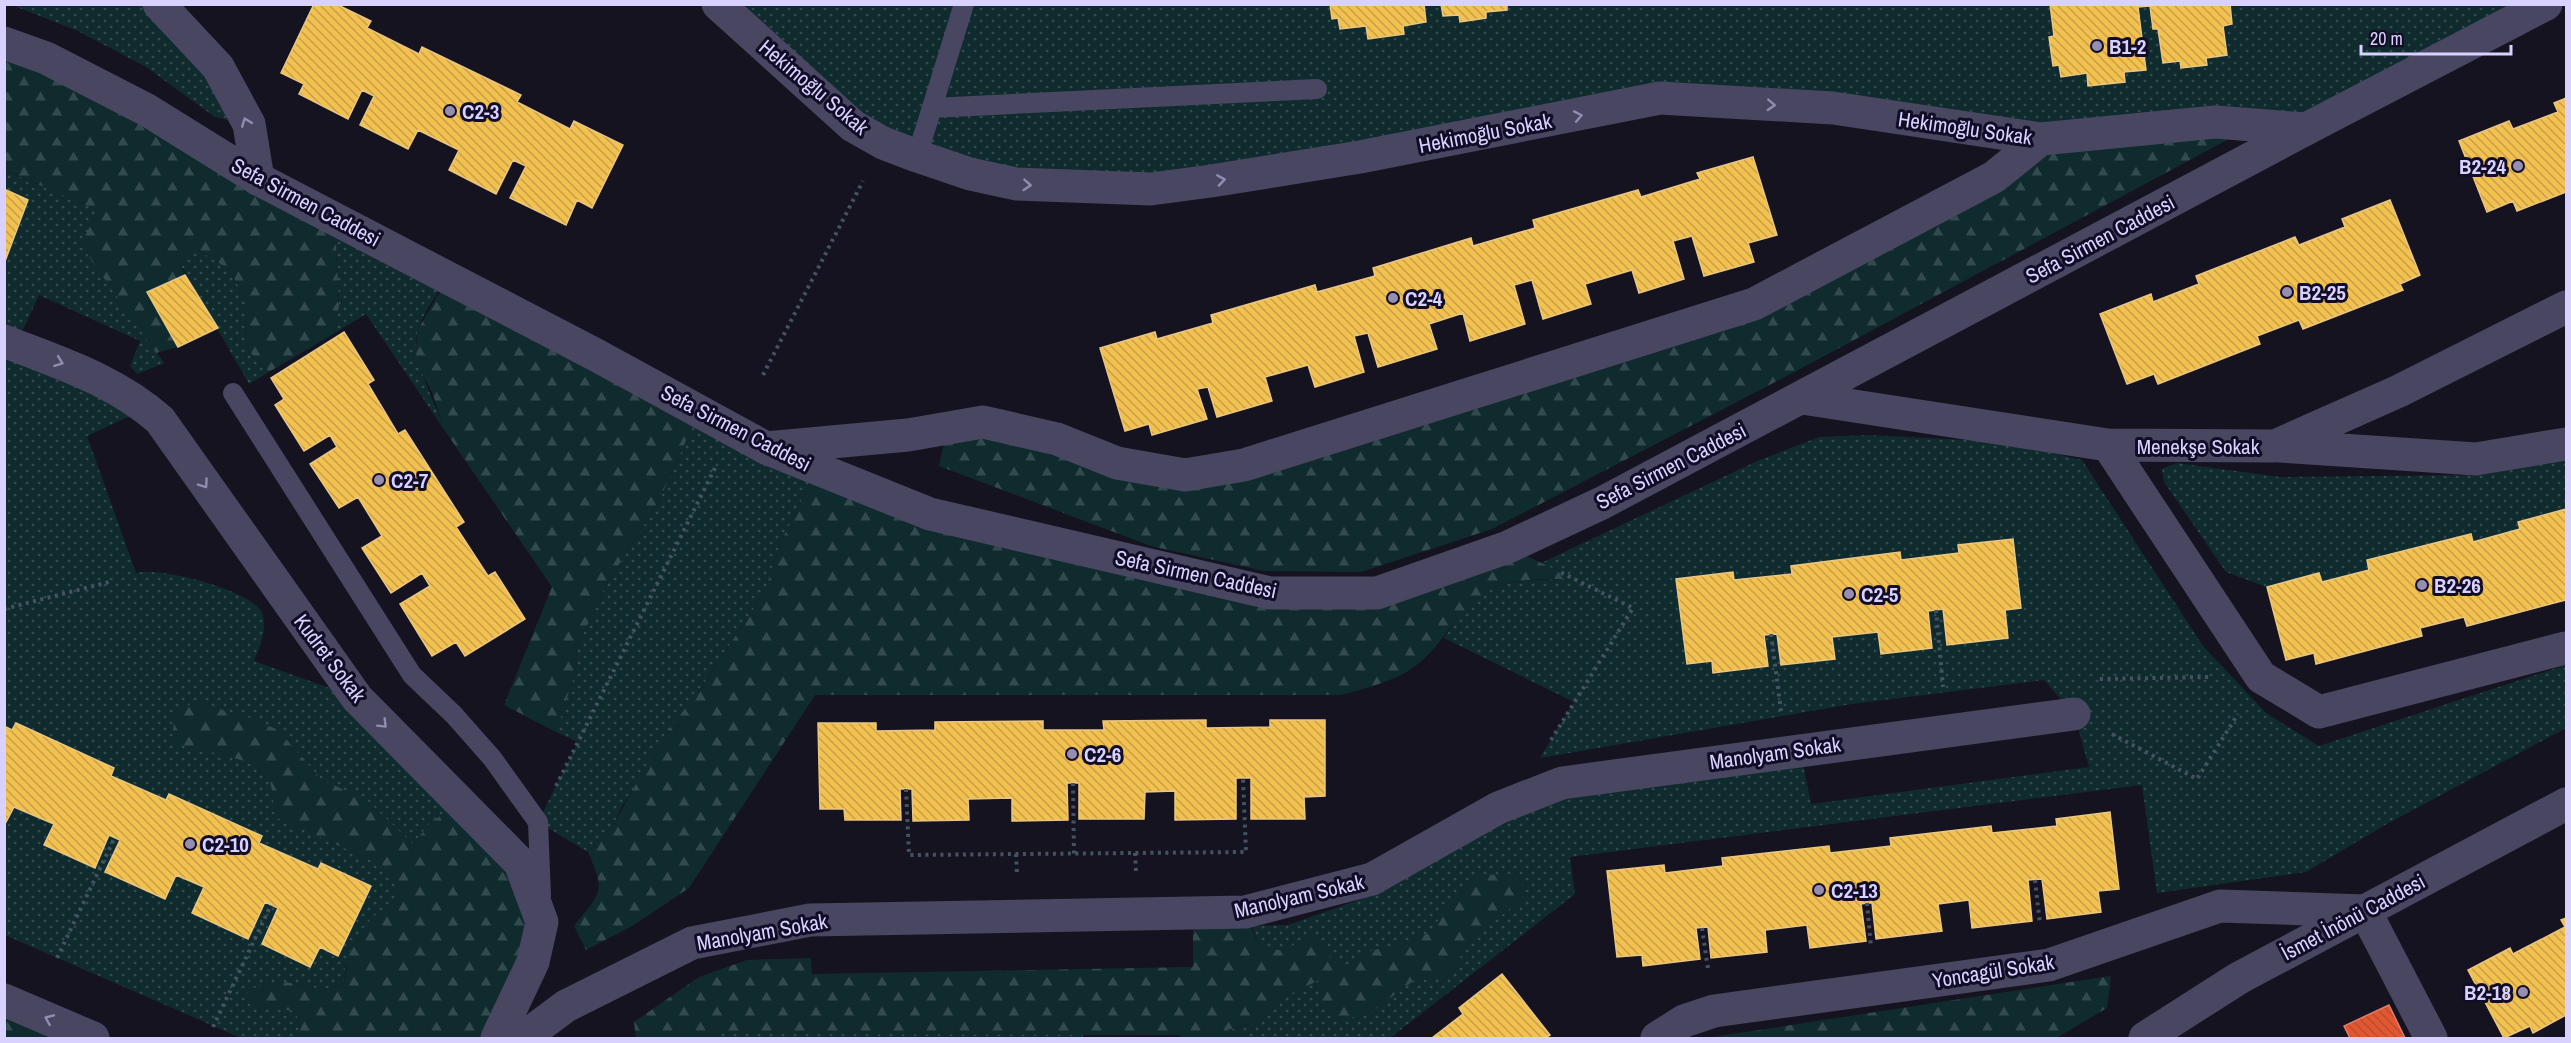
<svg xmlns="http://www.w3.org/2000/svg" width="2571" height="1043" font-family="'Archivo Narrow',sans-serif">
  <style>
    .grass { fill: url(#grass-dots) }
    .forest { fill: url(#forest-firs) }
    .homes { fill: url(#homes-back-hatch); stroke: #eac683; stroke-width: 1.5 }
    .shops { fill: url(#shops-back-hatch); stroke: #e17c6d; stroke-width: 1.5 }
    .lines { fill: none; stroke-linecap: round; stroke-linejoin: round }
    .path { stroke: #445261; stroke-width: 4; stroke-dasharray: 3 4.5; stroke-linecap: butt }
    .service { stroke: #494661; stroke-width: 20 }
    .minor { stroke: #494661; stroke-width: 33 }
    .tertiary { stroke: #494661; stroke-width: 33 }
    .oneway { stroke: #918cb0 }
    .poi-dot { fill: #958eb1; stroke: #120d26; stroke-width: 2 }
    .labels { text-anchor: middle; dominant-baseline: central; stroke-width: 6; stroke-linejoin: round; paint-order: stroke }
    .poi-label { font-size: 21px; font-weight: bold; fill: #d9d1ff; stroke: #120d26; text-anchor: start }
    .street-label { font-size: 21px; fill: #d9d1ff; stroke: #120d26 }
  </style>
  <defs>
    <pattern id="grass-dots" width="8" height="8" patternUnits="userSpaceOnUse" patternTransform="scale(1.5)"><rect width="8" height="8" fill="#102b2e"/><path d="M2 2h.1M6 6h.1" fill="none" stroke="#32494d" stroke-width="1.8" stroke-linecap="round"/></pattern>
    <pattern id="forest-firs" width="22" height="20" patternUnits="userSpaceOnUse" patternTransform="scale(1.5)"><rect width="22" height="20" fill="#102b2e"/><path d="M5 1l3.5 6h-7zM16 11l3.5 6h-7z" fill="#32494d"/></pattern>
    <pattern id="homes-back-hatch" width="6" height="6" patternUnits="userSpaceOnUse" patternTransform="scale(1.5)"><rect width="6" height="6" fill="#f2c14e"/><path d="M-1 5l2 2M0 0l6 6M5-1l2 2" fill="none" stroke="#c6a04e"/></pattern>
    <pattern id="shops-back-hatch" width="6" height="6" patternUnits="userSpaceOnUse" patternTransform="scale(1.5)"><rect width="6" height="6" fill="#e4572e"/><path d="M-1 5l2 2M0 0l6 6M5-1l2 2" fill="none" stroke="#b35037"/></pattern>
  </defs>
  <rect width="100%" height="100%" fill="#161320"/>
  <!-- grass -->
  <path class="grass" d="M12 5H159L253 126 215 117 146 67 78 31Z
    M718 5H2546L2306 129 2041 139 1660 98 1151 189 917 156Z
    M4 170 98 210 82 245 164 363 137 374 130 366 140 341 39 295 16 345 147 408 87 436 136 573C159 566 249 590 261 611 269 627 260 645 254 661L357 698 462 803 432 821 402 857 398 891 392 905 374 917 345 967 344 983 326 990 286 982 274 1007 295 1010 301 1028 297 1038H241L5 935Z
    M335 220 448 278C437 294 424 311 418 330 409 356 436 404 445 431L366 314 335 333 339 305Z
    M194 247 230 270 245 299 246 348 269 372 249 384 179 262Z
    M699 412 817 469 781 542 764 593 622 806 613 825 588 852 538 822 578 742 556 732 576 670 577 647 606 585 658 503Z
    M1869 435 2005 442 2082 460 2203 646 2266 713 2319 746 2566 665V728L2385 825 2306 872 2157 893 2142 785 1570 857 1575 894 1390 1038H1258L1225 1031 1261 1021 1260 949 1252 926 1288 925 1381 892 1501 822 1566 799 1803 764 1811 804 2089 767 2074 714 2044 680 1852 704 1540 758 1574 702 1444 638C1453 626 1462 610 1473 600 1498 578 1542 580 1573 579L1541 563 1755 462 1819 437Z
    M2566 460V509L2519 522 2520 529 2473 542 2470 534 2367 560 2369 570 2322 582 2319 573 2267 587 2226 572 2164 482 2162 469 2177 463 2280 477 2482 475Z
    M721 1034H1083V1038H714Z"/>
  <!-- forest -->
  <path class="forest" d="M4 43 335 220 339 305 335 333 269 372 246 348 245 299 230 270 194 247 179 262 185 275 147 292 178 347 156 353 81 245 97 210 5 170Z
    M2255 125 1785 377 1492 529 1361 572 1264 571 1151 546 939 466 947 429 1185 475 1754 304 2041 139Z
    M448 278 699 412 658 503 606 585 577 647 576 670 556 732 504 705 552 587 445 431 433 395 416 360 417 331Z
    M817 469 1270 593H1377L1508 547 1575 579C1550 579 1520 578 1497 587 1460 601 1446 644 1414 667 1393 682 1366 688 1341 695H815L689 888 632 926 586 950 574 926C601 892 606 893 588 852L613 825 660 741 701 688 764 593 781 542Z
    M196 702 254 719 278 730 322 780 367 800 413 844 432 821 462 803 542 922 497 1038H297L301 1028 295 1011 250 1006 248 992 261 984 286 982 326 990 344 983C346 957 354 936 372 918 384 907 390 908 398 891L386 867 275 817C273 805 274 787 267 776 255 756 195 752 172 741L175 711Z
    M1511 874 1522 883V899L1471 940 1448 977 1417 978 1370 1013 1335 1022 1320 1001 1319 980 1279 1000 1261 1021 1227 1030 1258 1038H1181L1180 1035 721 1034 714 1038H636L634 1022 699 977 747 960 811 958 812 974 1193 967V913L1245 912 1260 949 1283 950 1311 937 1326 943 1330 958 1347 972 1365 952 1404 943 1429 933 1450 904 1482 875Z
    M2111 976 2107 1008 2056 1038H1706Z
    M5 1000 93 1038H5Z"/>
  <!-- homes -->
  <path class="homes" d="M314 4H336L371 21 367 28 419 54 422 47 521 95 517 102 570 129 574 121 623 145 592 208 577 200 566 225 510 198 526 166 513 160 496 194 449 170 459 150 418 130 408 149 360 125 374 96 362 90 348 119 299 94 304 84 281 73Z
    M1330 4H1424L1426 22 1403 26 1404 34 1368 39 1366 26 1340 29 1338 18 1332 19Z
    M1441 4H1507V10L1486 12V18L1460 22 1459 15 1443 16Z
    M2050 4H2230L2232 24 2223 26 2227 55 2206 58 2207 65 2181 68 2180 61 2163 63 2158 29H2153L2150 6 2138 7 2146 70 2124 72 2125 82 2088 86 2087 73 2061 77 2059 65 2053 66 2049 37 2054 36Z
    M2566 98V192L2517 211 2513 201 2487 212 2459 141 2509 121 2513 129 2558 112 2554 103Z
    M1753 157 1777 235 1748 243 1754 262 1704 276 1692 236 1673 241 1684 279 1639 293 1632 270 1585 284 1591 304 1543 319 1532 280 1514 285 1525 324 1470 341 1463 313 1429 324 1437 349 1378 367 1368 333 1354 336 1364 372 1315 387 1308 365 1265 377 1272 401 1217 417 1208 387 1197 389 1207 419 1152 435 1149 424 1125 431 1100 348 1155 332 1157 339 1213 323 1211 315 1315 285 1317 292 1375 276 1373 268 1471 238 1473 246 1535 228 1533 220 1638 190 1641 197 1700 179 1697 173Z
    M4 189 28 200 4 264Z
    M2390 200 2420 275 2400 284 2403 290 2303 329 2299 320 2257 336 2260 344 2158 384 2154 374 2127 384 2100 314 2151 294 2153 302 2199 284 2196 276 2295 237 2299 245 2345 227 2342 219Z
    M185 275 218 328 178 347 147 292Z
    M344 332 374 380 368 384 398 434 405 430 464 522 456 527 488 576 495 572 525 619 465 656 456 642 432 656 400 604 430 586 422 573 391 593 362 548 382 536 358 497 339 508 310 464 337 447 330 435 304 451 275 405 284 399 271 378Z
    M2566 509V600L2467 626 2464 617 2420 628 2422 636 2316 664 2314 653 2286 660 2267 587 2319 573 2322 582 2369 570 2367 560 2471 534 2473 542 2520 529 2518 522Z
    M2013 539 2021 608 2005 610 2008 638 1947 645 1943 609 1928 611 1932 648 1881 654 1878 632 1832 637 1835 659 1781 665 1777 634 1764 635 1768 666 1713 673 1712 661 1687 664 1676 579 1733 572 1734 580 1792 574 1791 566 1900 552 1901 560 1959 553 1958 545Z
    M1206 720V728L1270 727V720H1325V796L1304 797 1305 819H1251V778H1236V819L1175 820V791L1145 792 1144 819H1079V783H1067L1068 820 1012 821V798L968 799 969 820 913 821 912 789H900L901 820H845L844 809H820L818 723H876V731L935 730V722L1043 721V730H1104L1103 721Z
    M16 723 114 768 111 776 166 800 169 794 262 836 259 843 318 869 321 863 371 886 338 956 320 947 310 967 262 944 278 908 265 902 248 939 192 913 204 887 176 875 165 899 105 872 120 840 109 835 95 868 44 845 54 824 14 807 4 826V726L12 730Z
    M2110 812 2119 889 2098 891 2101 912 2047 919 2042 879 2028 880 2032 921 1972 928 1969 900 1938 904 1942 931 1876 939 1872 903H1867L1861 904 1866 941 1810 948 1807 925 1765 930 1767 952 1711 958 1708 927 1696 928 1700 959 1643 966 1642 955 1617 957 1607 871 1664 865 1665 873 1723 866 1722 858 1829 846 1830 853 1891 846 1890 838 1991 826 1992 833 2057 826 2056 819Z
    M2566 918V1015L2533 1033 2530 1026 2504 1038 2468 970 2510 948 2513 954 2565 927 2561 920Z
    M1502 974 1550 1035 1545 1038H1432L1463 1014 1459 1008Z"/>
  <!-- shops -->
  <path class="shops" d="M2389 1005 2405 1038H2350L2344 1026Z"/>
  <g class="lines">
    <!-- path -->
    <path class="path" d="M763 375 863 181
      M4 609 113 581
      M1936 610 1943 687
      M1771 634 1781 711
      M2100 679 2210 677
      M2112 734 2197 779 2238 714
      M1551 740 1633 608 1558 571
      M1073 783 1074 854
      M556 786 715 468
      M906 789 909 855 1246 852 1243 778
      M1135 853 1136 872
      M1016 854 1017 874
      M2035 880 2040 924
      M1867 903 1871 947
      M1702 928 1708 969
      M57 958 115 837
      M213 1027 271 905"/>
    <!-- service -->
    <path class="service" d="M932 108 1317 89
      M917 156 964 4
      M233 393 412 675 454 715 492 758 538 822 541 896"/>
    <!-- minor -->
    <path class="minor" d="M159 4 218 67 249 124 258 179
      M718 4 853 126 883 143 917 156 970 174 1016 184 1151 189 1211 181 1360 157 1660 98 1833 108 2041 139 2215 122 2306 129
      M4 341C60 363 115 380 160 420L357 698 520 863 542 922 533 962 497 1038
      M1802 398 2108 445 2275 446 2399 391 2566 307
      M2108 445 2261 677 2319 712 2565 648
      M2280 446 2476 459 2566 444
      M766 448 908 435 983 422 1057 439 1117 463 1185 475 1244 465 1754 304 1994 177 2041 139
      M523 1038 566 1006 692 943 810 920 1245 912 1372 879 1498 808 1562 783 2074 714
      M1657 1038 1684 1021 1714 1011 2049 965 2220 906 2365 911 2431 1038"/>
    <!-- tertiary -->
    <path class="tertiary" d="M4 43 46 58 147 110 258 179 596 355 766 448 930 514 1270 593H1377L1508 547 1602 503 2306 129 2546 4
      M4 1000 93 1038
      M2145 1038 2239 978 2566 804"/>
  </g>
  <!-- one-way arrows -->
  <defs><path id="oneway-chevron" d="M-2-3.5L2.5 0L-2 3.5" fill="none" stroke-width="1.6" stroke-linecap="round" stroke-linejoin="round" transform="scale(1.5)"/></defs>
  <g class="oneway">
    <use href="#oneway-chevron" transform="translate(1771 105) rotate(3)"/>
    <use href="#oneway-chevron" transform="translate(1578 116) rotate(-11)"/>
    <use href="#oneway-chevron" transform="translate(246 122) rotate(-111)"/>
    <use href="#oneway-chevron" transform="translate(1221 180) rotate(-9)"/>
    <use href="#oneway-chevron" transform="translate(1027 185) rotate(4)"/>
    <use href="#oneway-chevron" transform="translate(59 362) rotate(21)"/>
    <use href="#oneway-chevron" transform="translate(204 484) rotate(55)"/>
    <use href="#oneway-chevron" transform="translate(383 724) rotate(45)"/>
    <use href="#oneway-chevron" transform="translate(49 1019) rotate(-157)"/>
  </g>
  <!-- markers -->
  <g class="poi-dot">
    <circle cx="2097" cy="46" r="6"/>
    <circle cx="450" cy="111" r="6"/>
    <circle cx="2518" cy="166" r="6"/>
    <circle cx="2287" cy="292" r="6"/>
    <circle cx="1393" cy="298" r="6"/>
    <circle cx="379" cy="480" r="6"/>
    <circle cx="2422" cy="585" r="6"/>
    <circle cx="1849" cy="594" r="6"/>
    <circle cx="1072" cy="754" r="6"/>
    <circle cx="190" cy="844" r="6"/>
    <circle cx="1819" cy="890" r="6"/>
    <circle cx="2523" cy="992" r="6"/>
  </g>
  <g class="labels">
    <!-- poi labels -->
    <g class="poi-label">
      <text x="2109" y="46">B1-2</text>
      <text x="462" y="111">C2-3</text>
      <text x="2506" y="166" text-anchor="end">B2-24</text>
      <text x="2299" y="292">B2-25</text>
      <text x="1405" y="298">C2-4</text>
      <text x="391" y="480">C2-7</text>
      <text x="2434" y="585">B2-26</text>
      <text x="1861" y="594">C2-5</text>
      <text x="1084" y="754">C2-6</text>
      <text x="202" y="844">C2-10</text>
      <text x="1831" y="890">C2-13</text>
      <text x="2511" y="992" text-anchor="end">B2-18</text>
    </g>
    <!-- street labels -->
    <g class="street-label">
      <text transform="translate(814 87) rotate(40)">Hekimoğlu Sokak</text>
      <text transform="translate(1965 128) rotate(8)">Hekimoğlu Sokak</text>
      <text transform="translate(1485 133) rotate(-11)">Hekimoğlu Sokak</text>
      <text transform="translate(306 202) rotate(28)">Sefa Sirmen Caddesi</text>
      <text transform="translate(2100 239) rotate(-28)">Sefa Sirmen Caddesi</text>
      <text transform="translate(736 428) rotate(27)">Sefa Sirmen Caddesi</text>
      <text x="2198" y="446">Menekşe Sokak</text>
      <text transform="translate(1671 466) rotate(-27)">Sefa Sirmen Caddesi</text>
      <text transform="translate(1196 574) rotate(12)">Sefa Sirmen Caddesi</text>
      <text transform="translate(330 658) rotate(53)">Kudret Sokak</text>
      <text transform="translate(1775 753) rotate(-8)">Manolyam Sokak</text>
      <text transform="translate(1299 896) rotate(-13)">Manolyam Sokak</text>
      <text transform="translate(2353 917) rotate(-28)">İsmet İnönü Caddesi</text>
      <text transform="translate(762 932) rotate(-10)">Manolyam Sokak</text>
      <text transform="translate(1993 971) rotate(-9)">Yoncagül Sokak</text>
    </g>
  </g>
  <!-- border -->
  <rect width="2571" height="1043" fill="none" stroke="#d9d1ff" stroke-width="12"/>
  <!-- scale -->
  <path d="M2361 45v9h150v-9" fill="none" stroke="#d9d1ff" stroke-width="3"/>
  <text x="2370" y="45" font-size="18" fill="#d9d1ff" stroke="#120d26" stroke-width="4.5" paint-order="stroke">20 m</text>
</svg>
